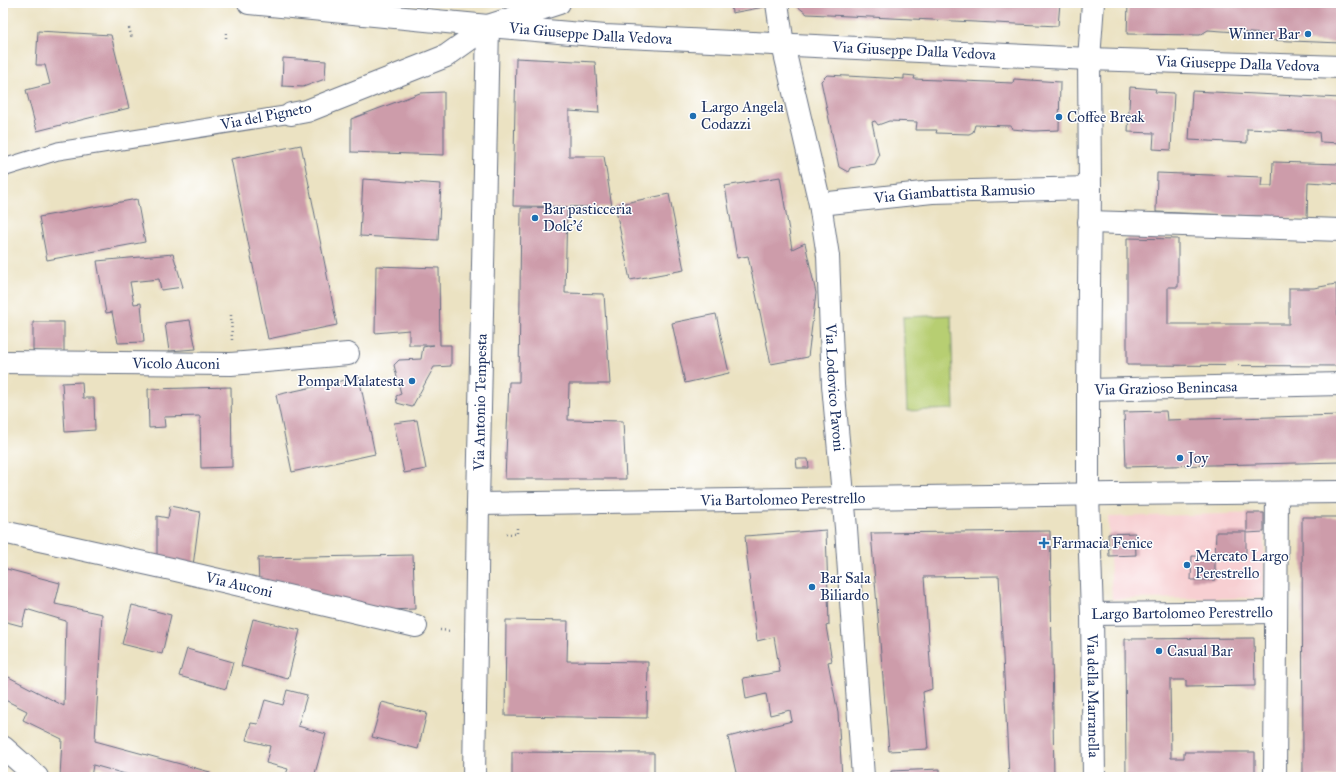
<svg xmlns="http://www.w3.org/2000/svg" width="1344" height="780" font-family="'IM FELL Great Primer',serif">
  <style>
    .built { fill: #f7cfd2 }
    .green { fill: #b7ce72; stroke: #697e68 }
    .building { fill: #cd9caa }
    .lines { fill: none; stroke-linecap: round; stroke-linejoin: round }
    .pedestrian-casing { stroke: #646e81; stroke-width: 19 }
    .minor-casing { stroke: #646e81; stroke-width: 24 }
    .path { stroke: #646e81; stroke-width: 2.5; stroke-dasharray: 1 3; stroke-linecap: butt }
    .pedestrian { stroke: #fff; stroke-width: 17 }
    .minor { stroke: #fff; stroke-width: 22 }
    .poi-dot { fill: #1f6fb2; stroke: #fff; stroke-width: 1.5 }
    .labels { text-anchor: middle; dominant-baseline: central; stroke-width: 3; stroke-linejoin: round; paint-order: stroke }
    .street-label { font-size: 15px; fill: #1b2f5e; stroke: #fff }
    .poi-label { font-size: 15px; fill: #1b2f5e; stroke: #fff; text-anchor: start }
  </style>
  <rect width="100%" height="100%" fill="#fff"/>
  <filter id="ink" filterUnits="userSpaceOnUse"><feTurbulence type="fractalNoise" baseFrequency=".025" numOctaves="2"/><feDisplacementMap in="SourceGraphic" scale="8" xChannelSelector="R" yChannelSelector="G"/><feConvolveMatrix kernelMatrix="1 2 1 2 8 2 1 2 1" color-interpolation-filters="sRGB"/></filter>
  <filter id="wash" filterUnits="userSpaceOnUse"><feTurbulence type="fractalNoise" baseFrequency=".012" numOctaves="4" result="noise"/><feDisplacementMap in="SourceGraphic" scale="16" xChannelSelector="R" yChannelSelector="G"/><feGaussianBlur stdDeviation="0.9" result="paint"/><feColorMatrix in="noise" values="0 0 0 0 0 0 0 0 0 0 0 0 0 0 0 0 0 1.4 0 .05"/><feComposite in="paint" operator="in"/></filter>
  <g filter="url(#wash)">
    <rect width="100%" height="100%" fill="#ebe2c2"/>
    <!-- built -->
    <path class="built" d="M1264 513V598L1112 599 1108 517Z"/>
    <!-- green -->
    <path class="green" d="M951 315 954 409 907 411 903 317Z"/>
    <g id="blocks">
      <!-- building -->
      <path class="building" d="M731 3H763L764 7 732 13Z
        M797 3H1060L1058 26 807 14 797 6Z
        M1128 3H1341V43L1267 40 1265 34 1208 30 1200 35 1127 34Z
        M38 31 111 35 129 108 37 131 26 90 50 84 45 65H36Z
        M283 58 326 61 325 79 303 87 282 86Z
        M516 58 595 62 599 113 569 111V156H604L612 207 513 206Z
        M827 75 904 79V75L915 76 914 79 1013 83 1014 79 1060 82 1059 130 1034 131 1012 129 1011 126 975 125 973 132 969 134 936 133 937 130H916L917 122 889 121 878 125 875 121 872 122 879 156 875 164 850 168 848 172 839 167 821 81Z
        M1130 87 1156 89 1155 92 1174 93 1171 150 1153 149 1154 133 1128 132Z
        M1192 91 1341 98V143L1320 142 1319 132 1247 129V143L1189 140Z
        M444 92V155L351 152V119L420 93Z
        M301 145 337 325 268 339 231 159Z
        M1273 162 1341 164V184L1308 182 1307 218 1156 212 1157 173 1262 177 1261 186H1272Z
        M780 177 792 249 805 243 816 293 808 357 771 364 748 256 737 258 725 186Z
        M363 179 441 184 438 240 360 236Z
        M669 194 684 270 630 280 615 205Z
        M137 199 145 242 47 260 39 217Z
        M567 207 565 293 604 294 610 384H569L568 420 623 421 626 479H505L509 382H519L521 208Z
        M1127 238 1178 239V287H1168V324H1289V288H1314L1336 284 1338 322H1341V366L1127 365Z
        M173 254 183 287 161 290 159 279 130 282 134 304 141 303 144 342 118 343 112 312 106 313 97 261Z
        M376 266 439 268 440 345H451V366L434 367 412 407 397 403 396 396 401 394 394 365 399 360 421 359 423 347 434 345H409V330L375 333Z
        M716 314 729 373 685 383 672 323Z
        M190 320 196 349 169 351 165 323Z
        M33 322H64V352L33 351Z
        M359 377 375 454 292 472 276 395Z
        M82 382 83 398H94L95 430 65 432 62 383Z
        M231 387 232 467 201 468 200 416 164 417 165 427 149 428 148 389Z
        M1166 411 1167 420 1341 415V462L1126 467 1124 412Z
        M417 420 426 469 404 473 394 423Z
        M796 459H808L809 468H797Z
        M170 506 200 512 193 566 157 557V516L168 518Z
        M1247 513H1264V532L1247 533Z
        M1302 517H1341V777H1303Z
        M826 530 829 625 826 626 832 661 828 662 838 713 842 777H737L728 737 792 721 790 710 770 715 766 694 746 699 743 678 780 672 774 637 757 641 747 559 745 536Z
        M1050 531 1054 777H1009L999 576 924 577 932 689 923 692 928 749 889 751 871 533Z
        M1216 532H1246V559H1215V580H1191L1192 556 1215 557Z
        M1135 533 1136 555 1109 556 1108 534Z
        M413 555 415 609 386 610 259 583 258 558Z
        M3 568 60 583 55 604 102 614 95 741 210 772 208 777H136L93 765 91 777H60L62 739 23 720 27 711 3 699V674L64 706 66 621 26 609 22 626 3 621Z
        M132 605 171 615 162 654 122 644Z
        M253 619 300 630 288 679 241 666Z
        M506 620 568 621 567 661 648 662 647 718 505 716Z
        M1254 638 1255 686 1186 687V680H1170L1171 758H1184V752H1255V777H1126L1125 639Z
        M187 649 233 662 226 689 179 676Z
        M287 690 307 695 298 726 326 734 314 777H285L288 769 266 763 270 746 246 740 251 723 258 724 265 700 283 705Z
        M382 702 427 713 418 749 372 737Z
        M512 752 654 753V777H512Z
        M940 769V777H891V771Z"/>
    </g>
  </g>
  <g filter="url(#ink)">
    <use href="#blocks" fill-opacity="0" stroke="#646e81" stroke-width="1"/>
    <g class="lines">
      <!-- pedestrian casing -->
      <g class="pedestrian-casing">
        <path id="pedestrian" d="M3 168 58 151 291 114"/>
      </g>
      <!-- minor casing -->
      <g class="minor-casing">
        <g id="minor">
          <path id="s1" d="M249 3 488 26 605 36 1089 59 1341 67"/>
          <path id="s2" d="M777 3 783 45 820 204 828 256 833 385 846 528 863 777"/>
          <path id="s3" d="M1093 3 1089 59 1090 188 1088 390V494L1092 614 1094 777"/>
          <path d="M291 114 307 111 431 62 446 56 488 26 559 3"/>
          <path id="s4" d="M820 204 932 192 1090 188"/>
          <path d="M1089 222 1341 230"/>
          <path id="s5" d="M3 362 231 364 348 354"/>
          <path id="s6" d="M1088 390 1341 384"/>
          <path id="s7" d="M478 504 1114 494 1341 492"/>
          <path id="s8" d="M3 532 176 570 416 626"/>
          <path id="s9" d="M1092 614 1276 612"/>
          <path d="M3 747 37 777"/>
          <path id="s10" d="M474 777 478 504 488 26"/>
          <path d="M1275 777 1277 493"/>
        </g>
      </g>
      <!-- path -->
      <path class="path" d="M129 28 132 38
        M226 33V41
        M231 315 232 340
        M506 534H517V528
        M440 630 451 631"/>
      <!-- pedestrian -->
      <use href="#pedestrian" class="pedestrian"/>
      <!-- minor -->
      <use href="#minor" class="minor"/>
    </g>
  </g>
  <!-- markers -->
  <g class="poi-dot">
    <circle cx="1308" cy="34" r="4"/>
    <circle cx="693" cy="116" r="4"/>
    <circle cx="1059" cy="117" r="4"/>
    <circle cx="535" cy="218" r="4"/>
    <circle cx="412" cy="381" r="4"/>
    <circle cx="1180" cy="458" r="4"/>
    <path d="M1042 537h4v4h4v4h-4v4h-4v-4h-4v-4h4z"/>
    <circle cx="1187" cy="565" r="4"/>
    <circle cx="812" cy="587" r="4"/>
    <circle cx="1159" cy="651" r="4"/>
  </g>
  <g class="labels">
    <!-- street labels -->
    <g class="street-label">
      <text stroke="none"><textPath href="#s1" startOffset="343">Via Giuseppe Dalla Vedova</textPath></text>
      <text stroke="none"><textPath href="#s1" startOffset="667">Via Giuseppe Dalla Vedova</textPath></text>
      <text stroke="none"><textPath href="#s1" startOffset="991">Via Giuseppe Dalla Vedova</textPath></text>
      <text transform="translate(266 116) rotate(-11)">Via del Pigneto</text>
      <text stroke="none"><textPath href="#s4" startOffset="135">Via Giambattista Ramusio</textPath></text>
      <text stroke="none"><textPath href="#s5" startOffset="173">Vicolo Auconi</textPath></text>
      <text stroke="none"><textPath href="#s2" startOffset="390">Via Lodovico Pavoni</textPath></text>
      <text stroke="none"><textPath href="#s6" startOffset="78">Via Grazioso Benincasa</textPath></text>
      <text stroke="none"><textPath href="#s10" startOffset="375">Via Antonio Tempesta</textPath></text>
      <text stroke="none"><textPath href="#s7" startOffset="305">Via Bartolomeo Perestrello</textPath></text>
      <text stroke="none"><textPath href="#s8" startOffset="242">Via Auconi</textPath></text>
      <text stroke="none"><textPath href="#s9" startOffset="90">Largo Bartolomeo Perestrello</textPath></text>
      <text stroke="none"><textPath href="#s3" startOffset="693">Via della Marranella</textPath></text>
    </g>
    <!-- poi labels -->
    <g class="poi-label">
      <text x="1300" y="34" text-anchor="end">Winner Bar</text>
      <text x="701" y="107">Largo Angela<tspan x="701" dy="17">Codazzi</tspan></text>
      <text x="1067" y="117">Coffee Break</text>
      <text x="543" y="209">Bar pasticceria<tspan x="543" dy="17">Dolc'é</tspan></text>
      <text x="404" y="381" text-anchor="end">Pompa Malatesta</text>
      <text x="1188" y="458">Joy</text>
      <text x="1052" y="543">Farmacia Fenice</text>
      <text x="1195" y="556">Mercato Largo<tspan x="1195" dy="17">Perestrello</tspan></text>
      <text x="820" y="578">Bar Sala<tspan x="820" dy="17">Biliardo</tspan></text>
      <text x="1167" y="651">Casual Bar</text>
    </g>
  </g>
  <!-- margin -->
  <rect width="1344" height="780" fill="none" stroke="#fff" stroke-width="16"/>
</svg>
